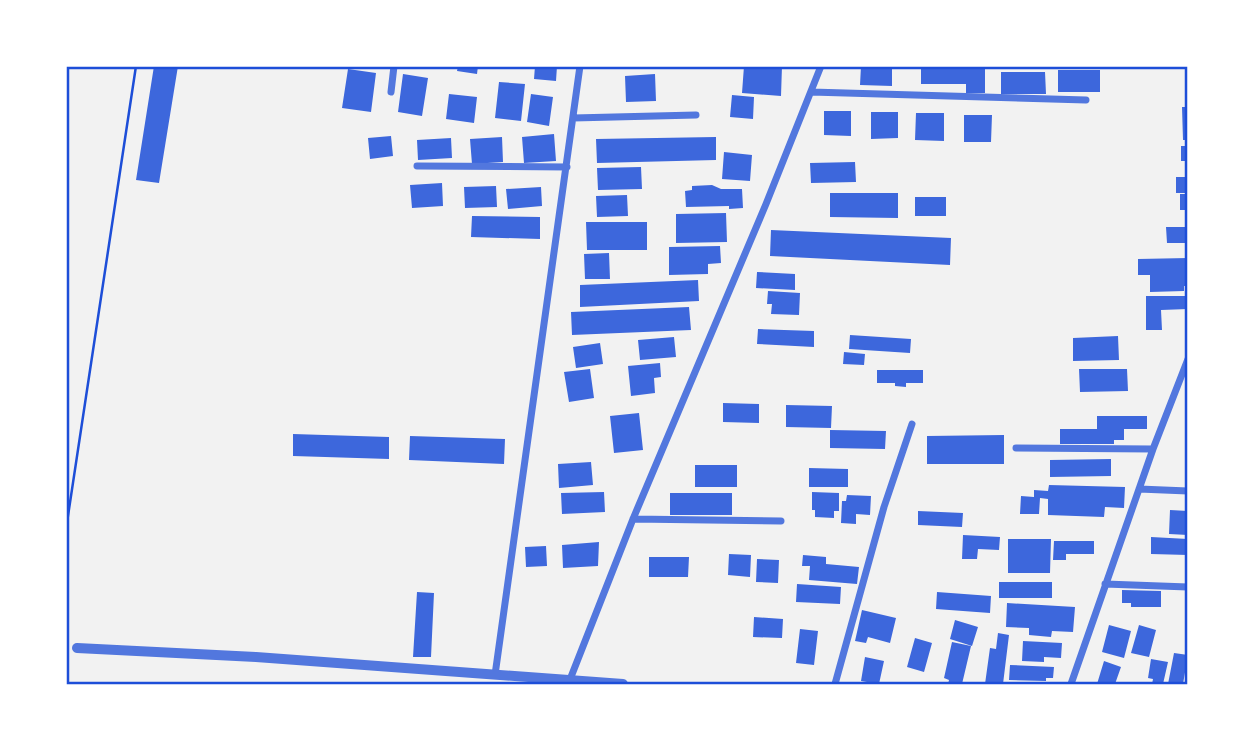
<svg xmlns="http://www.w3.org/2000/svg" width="1254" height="751" font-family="Ubuntu,sans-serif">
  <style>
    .building { fill: #3d67dc }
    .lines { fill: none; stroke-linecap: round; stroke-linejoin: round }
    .path { stroke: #1d4ed8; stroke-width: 2.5 }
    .minor { stroke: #5277de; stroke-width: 7 }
    .tertiary { stroke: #5277de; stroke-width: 10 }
    .neatline { fill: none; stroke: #1d4ed8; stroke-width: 2.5 }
  </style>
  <rect width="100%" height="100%" fill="#f2f2f2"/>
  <!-- building -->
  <path class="building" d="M154 66H178L159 183 136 180Z
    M458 66H478L477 74 457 71Z
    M535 66H557L556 81 534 79Z
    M744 66H782L781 96 742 93Z
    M861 66H892V86L860 85Z
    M921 66H985V93H966V84H921Z
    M348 69 376 73 371 112 342 108Z
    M1058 70H1100V92H1058Z
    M1001 72H1045L1046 94H1001Z
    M403 74 428 78 422 116 398 112Z
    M655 74 656 101 626 102 625 76Z
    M499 82 525 84 521 121 495 118Z
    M449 94 477 97 474 123 446 119Z
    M531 94 553 97 549 126 527 122Z
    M732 95 754 97 753 119 730 117Z
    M1182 107H1188V140H1183Z
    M824 111H851V136L824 135Z
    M871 112H898V138L871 139Z
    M916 113H944V141L915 140Z
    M964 115H992L991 142H964Z
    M554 134 556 161 524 163 522 137Z
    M391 136 393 156 370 159 368 138Z
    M502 137 503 162 472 164 470 139Z
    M716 137V160L597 163 596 139Z
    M451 138 452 158 418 160 417 140Z
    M1181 146H1188V161H1181Z
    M724 152 752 155 750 181 722 179Z
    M855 162 856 182 811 183 810 163Z
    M641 167 642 189 598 190 597 168Z
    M1176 177H1188V193H1176Z
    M442 183 443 206 412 208 410 185Z
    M712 185 721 189H742L743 208 729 209V206L686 207 685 191 692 190V186Z
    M496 186 497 207 465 208 464 187Z
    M541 187 542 206 508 209 506 189Z
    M830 193H898V218L830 217Z
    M1180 194H1188V210H1180Z
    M627 195 628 216 597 217 596 196Z
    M915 197H946V216H915Z
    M726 213 727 242 676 243V214Z
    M472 216 540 217V239L471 237Z
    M586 222H647V250H587Z
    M1166 227H1188V243H1167Z
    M771 230 951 238 950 265 770 256Z
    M720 246 721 263 708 264V274L669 275V247Z
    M609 253 610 279H585L584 254Z
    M1188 258V286H1184V291L1150 292V275H1138V259Z
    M757 272 795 274V290L756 288Z
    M698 280 699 301 580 307V285Z
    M768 291 800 293 799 315 771 314 772 304H767Z
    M1146 296H1188V309L1161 310 1162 330H1146Z
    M689 307 691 330 572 335 571 312Z
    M758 329 814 331V347L757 344Z
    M850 335 911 339 910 353 849 349Z
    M1118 336 1119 360 1073 361V338Z
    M674 337 676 357 640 360 638 340Z
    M600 343 603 364 576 368 573 347Z
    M844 352 865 354 864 365 843 364Z
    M660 363 661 377 654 378 655 393 631 396 628 366Z
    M590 369 594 398 569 402 564 372Z
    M1079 369H1127L1128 391 1080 392Z
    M877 370H923V383H906V387L895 386V383H877Z
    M723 403 759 404V423L723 422Z
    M786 405 832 406 831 428 786 427Z
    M639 413 643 450 614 453 610 416Z
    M1097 416H1147V429H1124V440H1114V444H1060V429H1097Z
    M830 430 886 431 885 449 830 448Z
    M293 434 389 437V459L293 456Z
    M1004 435V464H927V436Z
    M410 436 505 439 504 464 409 460Z
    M1111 459V476L1050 477V460Z
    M591 462 593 485 559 488 558 464Z
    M695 465H737V487H695Z
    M809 468 848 469V487H809Z
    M1049 485 1125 487 1124 508 1105 507 1104 517 1048 515V499L1040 498 1039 514H1020L1021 496 1034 497V490L1048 491Z
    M604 492 605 512 562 514 561 493Z
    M812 492 839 493V511H834V518L815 517V510H812Z
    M670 493H732V515H670Z
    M847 495 871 496 870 515 856 514V524L841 523 842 501H846Z
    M1170 510 1188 511V535L1169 534Z
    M918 511 963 513 962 527 918 525Z
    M963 535 1000 537 999 550 978 549 977 559H962Z
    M1151 537 1188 539V555L1151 554Z
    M1008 539H1051L1050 573H1008Z
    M1054 541H1094V554H1066V560H1053Z
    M599 542 598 566 563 568 562 545Z
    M546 546 547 566 526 567 525 547Z
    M729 554 751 555 750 577 728 575Z
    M803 555 826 557V564L859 567 857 584 809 580 810 566H802Z
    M649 557H689L688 577H649Z
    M757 559 779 560 778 583 756 582Z
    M999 582H1052V598H999Z
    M797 584 841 587 840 604 796 602Z
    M1122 590 1161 591V607H1131V603H1122Z
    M417 592 434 593 431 657H413Z
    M937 592 991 596 990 613 936 609Z
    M1007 603 1075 607 1073 632 1052 631 1051 637 1029 635V628L1006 627Z
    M862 610 896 618 890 643 868 637 866 643 855 641Z
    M754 617 783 619 782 638 753 637Z
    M955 620 978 627 972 646 950 639Z
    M1109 625 1131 631 1124 658 1102 652Z
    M1139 625 1156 630 1149 657 1131 653Z
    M800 629 818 631 814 665 796 663Z
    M998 633 1009 635 1003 684H985L990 648 996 649Z
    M915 638 932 643 924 672 907 667Z
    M1023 641 1062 643 1061 658 1044 657V662L1022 661Z
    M952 642 971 646 962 684H948L949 680 944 678Z
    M1174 653 1188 655 1183 684H1168Z
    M865 657 884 661 879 684 861 681Z
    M1151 659 1168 662 1163 684H1152L1153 679 1148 678Z
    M1104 661 1121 667 1115 684H1097Z
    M1010 665 1054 667 1053 678H1046V681L1009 680Z"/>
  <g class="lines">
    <!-- path -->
    <path class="path" d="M66 529 136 66"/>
    <!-- minor -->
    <path class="minor" d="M391 92 394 66
      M811 92 1086 100
      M573 118 696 115
      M417 166 567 167
      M1016 448 1153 449
      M1139 489 1188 491
      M633 519 781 521
      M1105 584 1188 587
      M495 675 580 66
      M569 682 633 519 766 204 821 66
      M835 684 884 507 912 424
      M1071 684 1153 449 1188 359"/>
    <!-- tertiary -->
    <path class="tertiary" d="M77 648 256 657 623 684"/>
  </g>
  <!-- border -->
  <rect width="1254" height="751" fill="none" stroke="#ffffff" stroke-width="136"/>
  <rect x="68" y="68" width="1118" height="615" class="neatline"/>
</svg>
